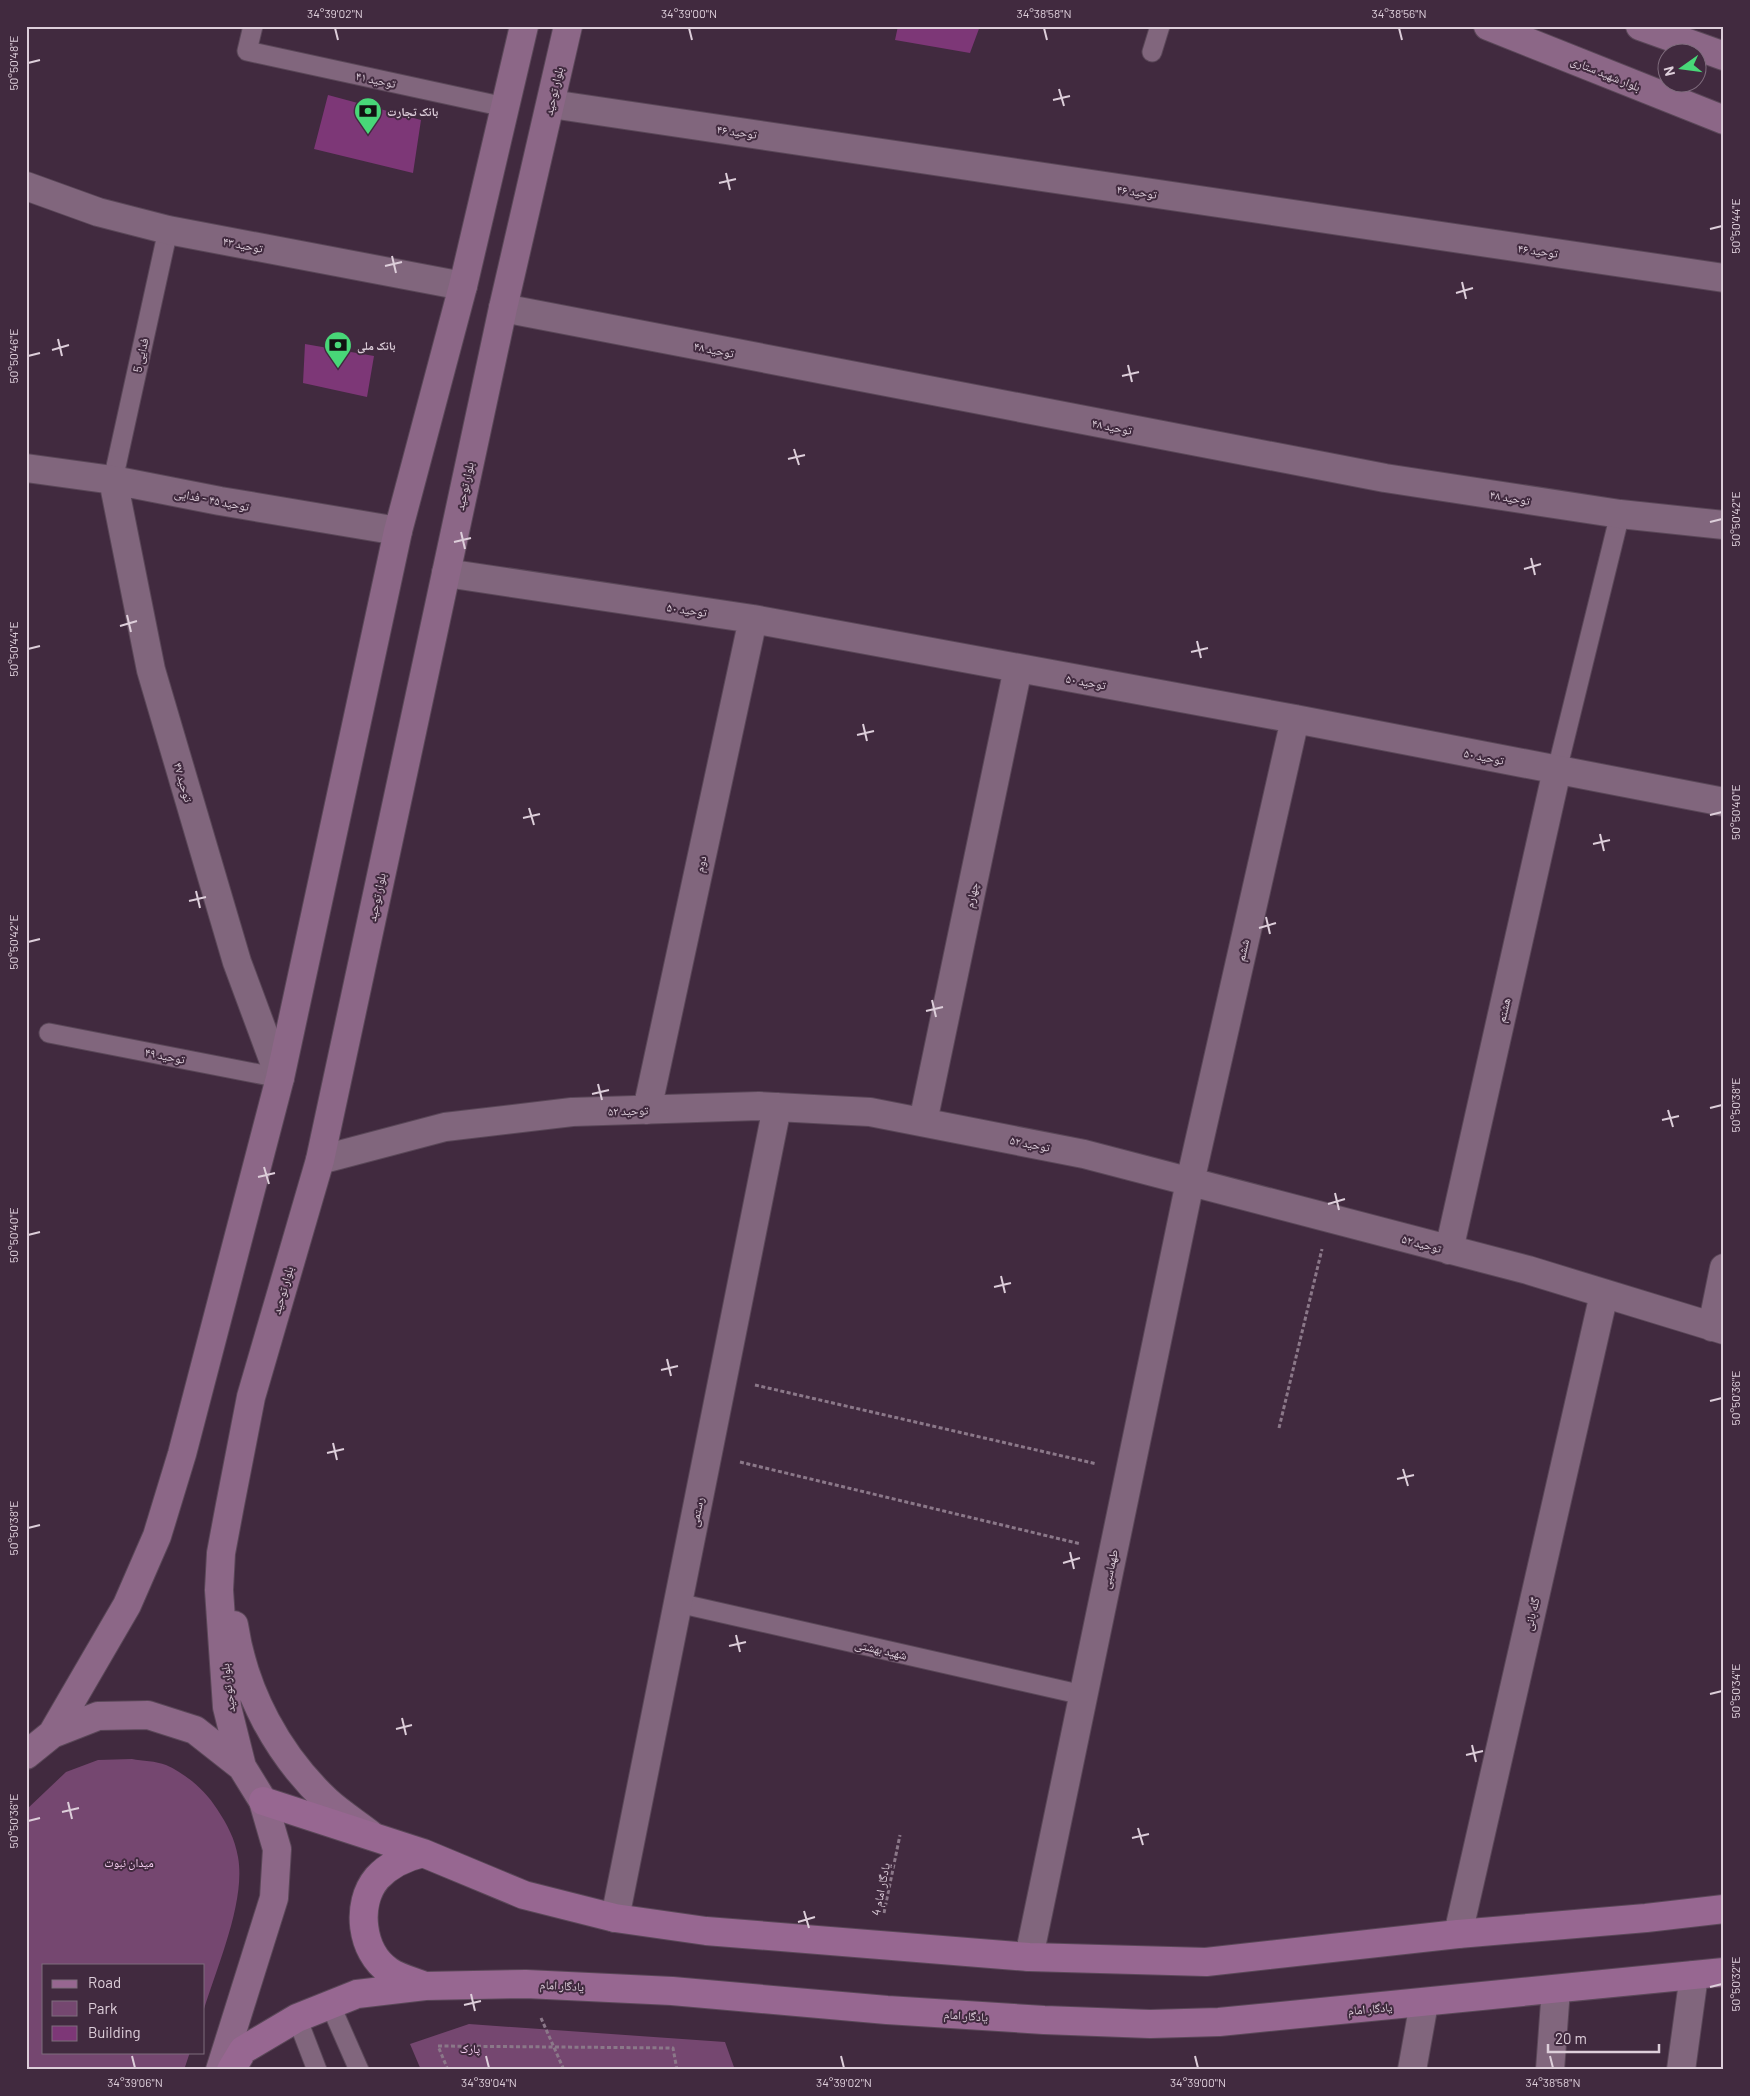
<svg xmlns="http://www.w3.org/2000/svg" width="1750" height="2096" font-family="Barlow,'Noto Naskh Arabic',sans-serif">
  <style>
    .green { fill: #754770 }
    .building { fill: #7d3777 }
    .lines { fill: none; stroke-linecap: round; stroke-linejoin: round }
    .lane-casing { stroke: #5a4758; stroke-width: 21 }
    .street-casing { stroke: #5a4758; stroke-width: 30 }
    .secondary-casing { stroke: #5a4758; stroke-width: 30 }
    .primary-casing { stroke: #5a4758; stroke-width: 30 }
    .path { stroke: #8b7889; stroke-width: 3; stroke-dasharray: 4 2.5; stroke-linecap: butt }
    .lane { stroke: #81667d; stroke-width: 19 }
    .street { stroke: #81667d; stroke-width: 28 }
    .secondary { stroke: #8c6787; stroke-width: 28 }
    .primary { stroke: #976791; stroke-width: 28 }
    .ticks { fill: none; stroke: #ddceda; stroke-width: 2 }
    .labels { text-anchor: middle; dominant-baseline: central; stroke-width: 4; stroke-linejoin: round; paint-order: stroke }
    .street-label { font-size: 12px; fill: #ddceda; stroke: #412a3f }
    .poi-label { font-size: 12px; font-weight: bold; fill: #ddceda; stroke: #412a3f; text-anchor: start }
    .park-label { font-size: 12px; fill: #f6cef0; stroke: #412a3f }
    .neatline { fill: none; stroke: #ddceda; stroke-width: 2 }
    .ticks-label { font-size: 12px; text-anchor: middle; fill: #ddceda }
  </style>
  <rect width="100%" height="100%" fill="#412a3f"/>
  <!-- green -->
  <path class="green" d="M132 1759C142 1761 156 1761 166 1765 186 1774 205 1790 217 1809 227 1824 235 1839 238 1857 246 1901 217 1966 204 2009V1965H44V2052H190L184 2070H26V1810L66 1772 98 1760Z
    M469 2024 725 2042 735 2070H421L410 2044Z"/>
  <!-- building -->
  <path class="building" d="M898 26H980L970 53 895 40Z
    M328 95 421 120 413 173 314 149Z
    M305 344 374 356 367 397 303 383Z"/>
  <g class="lines">
    <!-- lane casing -->
    <g class="lane-casing">
      <path id="lane" d="M253 26 247 51 505 107
        M1152 52 1160 26
        M113 480 168 230
        M1557 770 1620 514
        M49 1033 280 1078
        M678 1603 1083 1695
        M330 2004 359 2070
        M297 2018 317 2070"/>
    </g>
    <!-- street casing -->
    <g class="street-casing">
      <path id="street" d="M551 104 1724 278
        M26 186 98 212 168 230 463 286
        M503 308 1385 478 1620 514 1724 525
        M26 468 113 480 220 501 398 531
        M113 480 151 670 237 962 280 1078
        M446 573 753 619 1295 719 1724 802
        M647 1110 753 619
        M923 1122 1018 668
        M320 1160 445 1127 572 1112 759 1106 870 1112 1084 1154 1528 1270 1724 1330
        M1449 1250 1557 770
        M1712 1327 1724 1268
        M615 1918 777 1107
        M1458 1934 1604 1294
        M1029 1957 1190 1182 1295 719
        M1412 2070 1424 2003
        M1550 2070 1556 1989
        M1681 2070 1694 1975"/>
    </g>
    <!-- secondary casing -->
    <g class="secondary-casing">
      <path id="secondary" d="M1488 26 1724 120
        M1640 26 1724 56
        M234 1625C244 1692 278 1755 327 1801 340 1813 356 1823 370 1834
        M52 1734 127 1605 157 1536 182 1454 280 1078 398 531 463 286 524 26
        M26 1755 52 1734 98 1716 148 1715 195 1730 242 1767 263 1801 277 1849 274 1898 220 2070
        M242 1767 227 1707 219 1590 221 1553 230 1505 251 1397 320 1160 503 308 568 26"/>
    </g>
    <!-- primary casing -->
    <g class="primary-casing">
      <path id="primary" d="M263 1801 423 1853 524 1895 615 1918 706 1931 1029 1957 1206 1962 1458 1934 1646 1918 1724 1909
        M423 1853C406 1857 390 1864 377 1878 355 1904 361 1952 389 1971 399 1978 413 1981 425 1986
        M231 2070 243 2050 297 2018 357 1994 425 1986 526 1984 672 1991 887 2010 1044 2020 1150 2024 1219 2022 1724 1972"/>
    </g>
    <!-- path -->
    <path class="path" d="M755 1385 1097 1464
      M1279 1428 1322 1249
      M740 1462 1081 1544
      M884 1913 900 1835
      M541 2018 564 2070
      M448 2070 438 2046 673 2048 677 2070"/>
    <!-- lane -->
    <use href="#lane" class="lane"/>
    <!-- street -->
    <use href="#street" class="street"/>
    <!-- secondary -->
    <use href="#secondary" class="secondary"/>
    <!-- primary -->
    <use href="#primary" class="primary"/>
  </g>
  <!-- ticks -->
  <path class="ticks" d="M335 28 338 40M689 28 692 40M1044 28 1047 40M1399 28 1402 40M28 63 40 60M1059 89 1064 106M1053 100 1070 96M726 173 730 190M719 183 736 179M1710 229 1722 226M392 256 396 273M385 266 402 262M1462 282 1466 299M1456 293 1473 288M58 339 62 356M52 350 69 345M28 356 40 353M1128 365 1132 382M1122 376 1139 372M794 449 799 465M788 459 805 455M1710 522 1722 519M461 532 465 549M454 542 471 538M1531 558 1535 575M1524 569 1541 564M127 615 131 632M120 626 137 621M1197 641 1201 658M28 649 40 646M1191 652 1208 648M863 724 867 741M857 735 874 731M529 808 534 825M1710 815 1722 812M523 818 540 814M1600 834 1604 851M1593 844 1610 840M196 891 200 908M189 901 206 897M1266 917 1270 934M1259 928 1276 923M28 942 40 939M932 1000 936 1017M926 1011 943 1007M598 1084 602 1100M592 1094 609 1090M1710 1108 1722 1105M1668 1110 1673 1127M1662 1120 1679 1116M264 1167 269 1184M258 1177 275 1173M1335 1193 1339 1210M1328 1204 1345 1199M28 1235 40 1232M1001 1276 1005 1293M994 1287 1011 1283M667 1359 671 1376M661 1370 678 1366M1710 1401 1722 1398M333 1443 337 1460M327 1453 344 1449M1403 1469 1408 1486M1397 1479 1414 1475M28 1528 40 1525M1070 1552 1074 1569M1063 1563 1080 1558M736 1635 740 1652M729 1646 746 1642M1710 1694 1722 1691M402 1718 406 1735M396 1729 412 1725M1472 1745 1476 1762M1466 1755 1483 1751M68 1802 72 1819M62 1812 79 1808M28 1821 40 1818M1138 1828 1143 1845M1132 1838 1149 1834M804 1911 809 1928M798 1922 815 1917M1710 1987 1722 1984M471 1994 475 2011M464 2005 481 2001M132 2056 135 2068M486 2056 489 2068M841 2056 844 2068M1195 2056 1198 2068M1550 2056 1553 2068"/>
  <!-- icons -->
  <defs>
    <g id="bank-pin" transform="scale(1.4375)"><path d="M0 17L-7.5 6A9.5 9.5 0 1 1 7.5 6Z" fill="#48d778" stroke="#412a3f"/><path d="M-6-4H6V4H-6ZM0-2.3a2.3 2.3 0 1 0 0 4.6a2.3 2.3 0 1 0 0-4.6Z" fill="#111"/></g>
  </defs>
  <g fill-rule="evenodd">
    <use href="#bank-pin" x="368" y="111"/>
    <use href="#bank-pin" x="338" y="345"/>
  </g>
  <g class="labels">
    <!-- street labels -->
    <g class="street-label">
      <text transform="translate(1606 73) rotate(22)">بلوار شهید ستاری</text>
      <text transform="translate(376 79) rotate(12)">توحید ۴۱</text>
      <text transform="translate(553 91) rotate(-77)">بلوار توحید</text>
      <text transform="translate(737 131) rotate(8)">توحید ۴۶</text>
      <text transform="translate(1137 191) rotate(8)">توحید ۴۶</text>
      <text transform="translate(243 244) rotate(11)">توحید ۴۳</text>
      <text transform="translate(1538 250) rotate(8)">توحید ۴۶</text>
      <text transform="translate(714 349) rotate(11)">توحید ۴۸</text>
      <text transform="translate(140 355) rotate(-78)">فدایی 5</text>
      <text transform="translate(1112 426) rotate(11)">توحید ۴۸</text>
      <text transform="translate(464 486) rotate(-78)">بلوار توحید</text>
      <text transform="translate(1510 497) rotate(9)">توحید ۴۸</text>
      <text transform="translate(212 499) rotate(11)">توحید ۴۵ - فدایی</text>
      <text transform="translate(687 609) rotate(8)">توحید ۵۰</text>
      <text transform="translate(1086 681) rotate(10)">توحید ۵۰</text>
      <text transform="translate(1484 756) rotate(11)">توحید ۵۰</text>
      <text transform="translate(184 782) rotate(74)">توحید ۴۷</text>
      <text transform="translate(700 864) rotate(-78)">دوم</text>
      <text transform="translate(971 895) rotate(-78)">چهارم</text>
      <text transform="translate(376 897) rotate(-78)">بلوار توحید</text>
      <text transform="translate(1242 950) rotate(-77)">ششم</text>
      <text transform="translate(1503 1010) rotate(-77)">هشتم</text>
      <text transform="translate(165 1055) rotate(11)">توحید ۴۹</text>
      <text transform="translate(628 1110) rotate(-2)">توحید ۵۲</text>
      <text transform="translate(1030 1143) rotate(11)">توحید ۵۲</text>
      <text transform="translate(1422 1243) rotate(15)">توحید ۵۲</text>
      <text transform="translate(282 1290) rotate(-74)">بلوار توحید</text>
      <text transform="translate(696 1512) rotate(-79)">رستمی</text>
      <text transform="translate(1109 1569) rotate(-78)">طهماسبی</text>
      <text transform="translate(1531 1614) rotate(-77)">گله بانی</text>
      <text transform="translate(881 1649) rotate(13)">شهید بهشتی</text>
      <text transform="translate(227 1688) rotate(-97)">بلوار توحید</text>
      <text transform="translate(880 1889) rotate(-79)">یادگار امام 4</text>
      <text transform="translate(562 1985) rotate(3)">یادگار امام</text>
      <text transform="translate(1370 2008) rotate(-5)">یادگار امام</text>
      <text transform="translate(966 2015) rotate(4)">یادگار امام</text>
    </g>
    <!-- poi labels -->
    <g class="poi-label">
      <text x="387" y="111">بانک تجارت</text>
      <text x="357" y="345">بانک ملی</text>
    </g>
    <!-- park labels -->
    <g class="park-label">
      <text x="129" y="1862">میدان نبوت</text>
      <text x="470" y="2048">پارک</text>
    </g>
  </g>
  <!-- border -->
  <rect width="1750" height="2096" fill="none" stroke="#412a3f" stroke-width="55"/>
  <!-- legend -->
  <rect x="42" y="1964" width="162" height="90" fill="#412a3f" stroke="#7f6c7d"/>
  <rect x="52" y="1980" width="25" height="8" fill="#976791" stroke="#7f6c7d"/>
  <text x="88" y="1988" font-size="15" fill="#ddceda">Road</text>
  <rect x="52" y="2001" width="25" height="15" fill="#754770" stroke="#7f6c7d"/>
  <text x="88" y="2014" font-size="15" fill="#ddceda">Park</text>
  <rect x="52" y="2026" width="25" height="15" fill="#7d3777" stroke="#7f6c7d"/>
  <text x="88" y="2038" font-size="15" fill="#ddceda">Building</text>
  <!-- north arrow -->
  <g transform="translate(1682 68) rotate(256)"><circle r="24" fill="#412a3f" stroke="#7f6c7d"/>
  <path d="M0-4L9 19L0 12L-9 19Z" fill="#48d778"/>
  <text y="-8" font-size="14" font-weight="bold" text-anchor="middle" fill="#ddceda">N</text>
  </g>
  <!-- scale -->
  <path d="M1548 2044v8h111v-8" fill="none" stroke="#ddceda" stroke-width="2.5"/>
  <text x="1555" y="2044" font-size="15" fill="#ddceda" stroke="#412a3f" stroke-width="4" paint-order="stroke">20 m</text>
  <rect x="28" y="28" width="1694" height="2040" class="neatline"/>
  <g class="ticks-label">
    <text x="335" y="18">34°39'02"N</text>
    <text x="689" y="18">34°39'00"N</text>
    <text x="1044" y="18">34°38'58"N</text>
    <text x="1399" y="18">34°38'56"N</text>
    <text transform="translate(14 63) rotate(-90)" y="4">50°50'48"E</text>
    <text transform="translate(1736 226) rotate(-90)" y="4">50°50'44"E</text>
    <text transform="translate(14 356) rotate(-90)" y="4">50°50'46"E</text>
    <text transform="translate(1736 519) rotate(-90)" y="4">50°50'42"E</text>
    <text transform="translate(14 649) rotate(-90)" y="4">50°50'44"E</text>
    <text transform="translate(1736 812) rotate(-90)" y="4">50°50'40"E</text>
    <text transform="translate(14 942) rotate(-90)" y="4">50°50'42"E</text>
    <text transform="translate(1736 1105) rotate(-90)" y="4">50°50'38"E</text>
    <text transform="translate(14 1235) rotate(-90)" y="4">50°50'40"E</text>
    <text transform="translate(1736 1398) rotate(-90)" y="4">50°50'36"E</text>
    <text transform="translate(14 1528) rotate(-90)" y="4">50°50'38"E</text>
    <text transform="translate(1736 1691) rotate(-90)" y="4">50°50'34"E</text>
    <text transform="translate(14 1821) rotate(-90)" y="4">50°50'36"E</text>
    <text transform="translate(1736 1984) rotate(-90)" y="4">50°50'32"E</text>
    <text x="135" y="2087">34°39'06"N</text>
    <text x="489" y="2087">34°39'04"N</text>
    <text x="844" y="2087">34°39'02"N</text>
    <text x="1198" y="2087">34°39'00"N</text>
    <text x="1553" y="2087">34°38'58"N</text>
  </g>
</svg>
